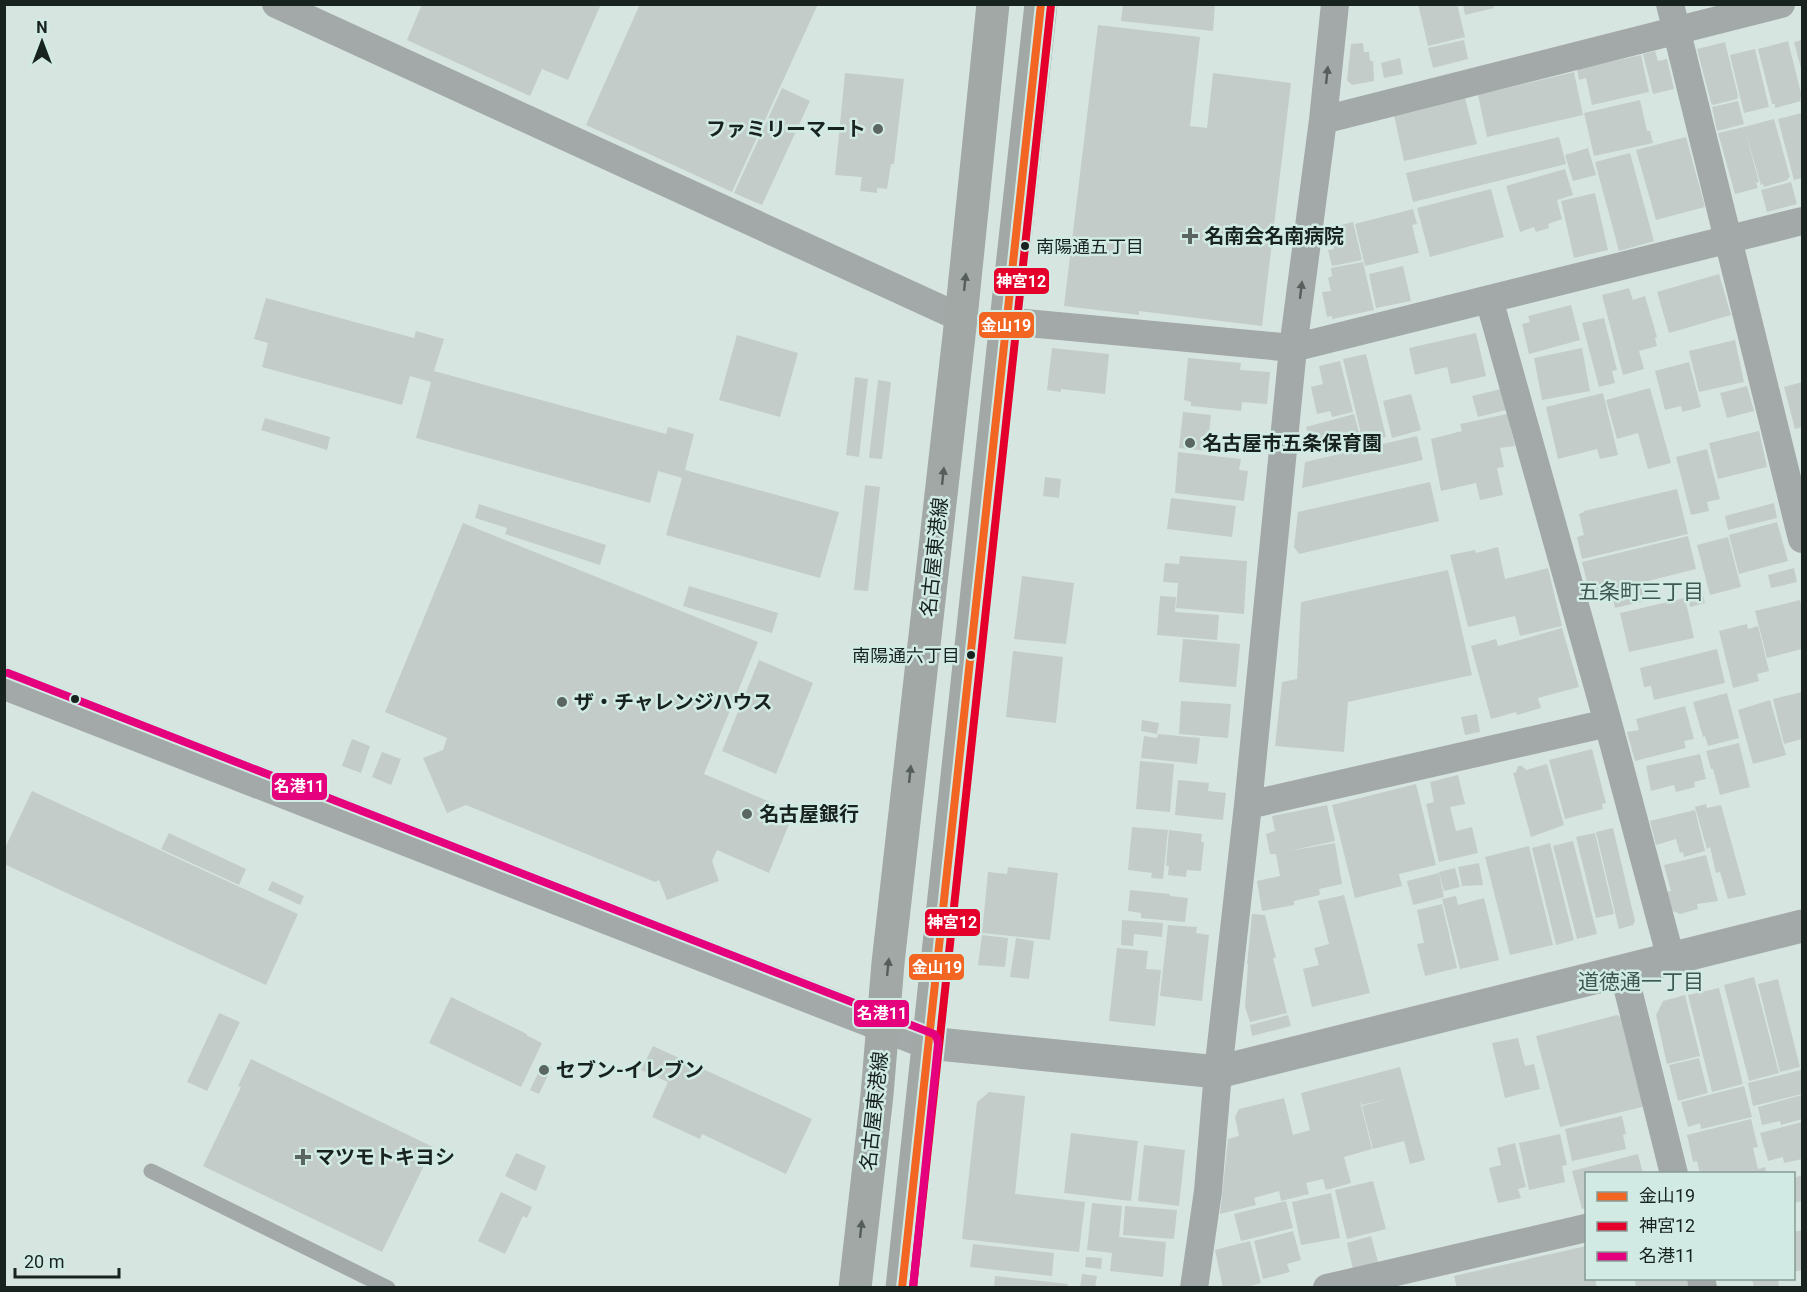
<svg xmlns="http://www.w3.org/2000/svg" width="1807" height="1292" font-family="Roboto,'Noto Sans JP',sans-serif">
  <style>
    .building { fill: #c3ccc8 }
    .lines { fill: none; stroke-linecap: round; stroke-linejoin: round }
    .service { stroke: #a3a9a8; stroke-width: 15 }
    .minor { stroke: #a3a9a8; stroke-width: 28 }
    .tertiary { stroke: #a3a9a8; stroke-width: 33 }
    .secondary { stroke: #a1a8a6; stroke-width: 33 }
    .bus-1-casing { stroke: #d1ebe4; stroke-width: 12 }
    .bus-2-casing { stroke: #d1ebe4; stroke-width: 12 }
    .bus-3-casing { stroke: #d1ebe4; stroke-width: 12 }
    .bus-1 { stroke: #f26522; stroke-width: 8 }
    .bus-2 { stroke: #e4002b; stroke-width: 8 }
    .bus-3 { stroke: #e5007d; stroke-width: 8 }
    .oneway { fill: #575f5d }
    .oneway2 { fill: #565e5c }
    .poi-dot { fill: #5b6663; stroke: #d1ebe4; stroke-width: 2 }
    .bus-dot { fill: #18221f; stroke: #d1ebe4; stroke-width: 2 }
    .labels { text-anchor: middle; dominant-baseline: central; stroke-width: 5; stroke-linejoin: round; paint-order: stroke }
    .bus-label { font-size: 18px; fill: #18221f; stroke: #d1ebe4; text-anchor: start }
    .poi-label { font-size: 20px; font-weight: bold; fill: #18221f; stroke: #d1ebe4; text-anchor: start }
    .street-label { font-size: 20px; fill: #18221f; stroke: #d1ebe4 }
    .neighbourhood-label { font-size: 21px; fill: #415852; stroke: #d1ebe4 }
    .line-badge { stroke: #d1ebe4; stroke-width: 2 }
    .badge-label { font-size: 16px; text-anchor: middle; font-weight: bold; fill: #fff }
  </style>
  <rect width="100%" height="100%" fill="#d7e5e1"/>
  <!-- building -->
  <path class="building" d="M422 4H601L568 80 542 69 530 96 407 40Z
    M640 4H818L732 192 586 125Z
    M1123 4H1215L1213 31 1121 21Z
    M1418 4H1457L1465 37 1428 46Z
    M1463 4H1493L1494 8 1465 15Z
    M1098 25 1200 37 1190 126 1207 128 1213 73 1291 83 1262 326 1139 311V315L1064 306Z
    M1464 40 1468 59 1433 68 1428 48Z
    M1802 40V72L1794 42Z
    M1788 41 1802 97 1800 98 1801 101 1775 108V104H1772L1758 49Z
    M1725 42 1738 96 1737 99 1713 105 1711 103 1697 49Z
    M1363 43 1364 52H1369L1370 61H1373L1374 81 1352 85 1347 80 1351 44Z
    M1755 49 1769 107 1744 113 1730 55Z
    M1655 51 1658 61 1667 59 1674 89 1653 94 1643 54Z
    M1641 55 1649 92 1592 105 1586 78 1579 80 1577 69Z
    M1400 58 1403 74 1384 78 1381 63Z
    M1574 72 1583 115 1487 137 1478 95Z
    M845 73 904 79 894 164H891L887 189 877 188V193L860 191 862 177 835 175Z
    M782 88 810 101 762 205 734 193Z
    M1465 98 1477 144 1404 161 1394 115Z
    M1640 100 1647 131H1650L1653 143 1594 156 1584 113Z
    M1738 101 1744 124 1717 131 1712 107Z
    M1802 113V178L1794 180 1778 119Z
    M1774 119 1790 177 1788 178V180L1764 187 1763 184 1761 185 1744 127Z
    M1744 127 1759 182 1756 183 1758 188 1735 194 1718 133Z
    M1559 137 1566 164 1413 202 1406 173Z
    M1686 137 1705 207 1656 220 1636 150Z
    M1588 148 1596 175 1573 181 1565 155Z
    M1630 153 1654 241 1619 251 1595 162Z
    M1565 169 1573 195 1557 200 1562 219 1548 224 1549 228 1536 232 1534 227 1520 232 1506 186Z
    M1791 182 1797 204 1767 212 1761 190Z
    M1491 189 1504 237 1430 257 1417 208Z
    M1595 193 1608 250 1574 258 1561 201Z
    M1413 209 1417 224 1412 225 1419 253 1365 266 1355 224Z
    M1353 222 1362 260 1332 266 1328 250 1334 249 1329 228Z
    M1363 262 1374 310 1332 319V316L1327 317 1322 292 1331 291 1328 278 1332 276 1331 268Z
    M1403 266 1411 301 1376 308 1369 274Z
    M1719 274 1731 315 1669 333 1657 292Z
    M1629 288 1633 300 1645 296 1657 337 1655 338 1657 346 1639 351 1644 369 1623 375 1602 295Z
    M266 298 414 338 416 331 444 339 434 371 666 434 668 427 694 434 685 470 839 512 820 578 666 535 682 478 658 471 650 503 416 438 431 382 410 376 402 405 262 367 268 343 254 339Z
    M1571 305 1580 340 1529 354 1522 324 1530 322 1528 316Z
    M1604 318 1617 370 1612 371 1615 383 1599 387 1582 323Z
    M1476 333 1486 376 1451 384 1447 367 1415 375 1409 348Z
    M737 335 798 353 780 417 719 400Z
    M1735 340 1744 382 1699 392 1689 351Z
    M1052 348 1109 354 1105 394 1061 389V392L1047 390Z
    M1582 348 1590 391 1542 400 1534 358Z
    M1366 354 1386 437 1363 442 1343 359Z
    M1188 358 1241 363 1240 370 1270 372 1267 404 1242 402 1241 411 1191 406V402L1184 400Z
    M1340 361 1353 412 1332 417 1330 411 1317 414 1311 387 1323 384 1319 366Z
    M1689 362 1701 407 1682 412 1681 406 1665 410 1655 371Z
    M855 377 868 379 859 457 846 455Z
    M878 380 891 382 882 459 869 458Z
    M1802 382V427L1795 429 1784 387Z
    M1747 386 1754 411 1727 418 1720 393Z
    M1650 388 1671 463 1648 469 1638 433 1617 439 1606 400Z
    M1501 389 1506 410 1478 417 1472 396Z
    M1603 393 1618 455 1600 459 1597 449 1558 459 1546 407Z
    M1411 394 1421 430 1392 438 1383 401Z
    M1183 412 1211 415 1207 451 1179 448Z
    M1354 414 1362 443 1338 450 1336 446 1313 452 1306 427Z
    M1507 414 1515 446 1500 448 1504 467 1497 468 1503 495 1480 500 1476 483 1441 491 1431 439 1462 431 1460 424Z
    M265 418 330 437 327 450 261 430Z
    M1759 431 1767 467 1718 479 1709 443Z
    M1417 436 1423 460 1302 488 1305 462Z
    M1707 449 1720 499 1707 502 1709 511 1691 515 1676 457Z
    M1178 452 1241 459 1239 470 1248 471 1244 501 1175 493Z
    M1045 477 1061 479 1059 498 1043 496Z
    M1430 482 1439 521 1299 554 1294 547 1298 512Z
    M865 485 880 487 868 591 854 590Z
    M1677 489 1688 534 1582 559 1577 537 1584 535 1579 514 1584 512V511Z
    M1171 498 1236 506 1232 537 1167 529Z
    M1774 503 1777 518 1728 530 1725 516Z
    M479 504 606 545 600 565 505 534 507 528 475 518Z
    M1777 522 1788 561 1739 574 1729 535Z
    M463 523 758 642 704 774 794 812 769 873 717 850 712 861 719 881 667 900 659 880 655 882 466 805 447 813 423 758 443 750 447 738 385 712Z
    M1688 536 1696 569 1640 583 1645 601 1615 608 1612 594 1591 599 1582 562Z
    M1728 537 1741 587 1710 595 1697 545Z
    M1498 547 1505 579 1548 568 1562 626 1520 636 1515 616 1468 627 1450 555 1475 550 1476 553Z
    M1180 556 1247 561 1244 614 1176 608 1178 583 1163 582 1165 563 1179 564Z
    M1794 568 1797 582 1771 588 1768 575Z
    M1448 570 1472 675 1348 702 1344 752 1275 746 1282 682 1297 679 1301 602Z
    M1022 576 1074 583 1066 644 1014 639Z
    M689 586 778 613 772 633 683 606Z
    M1701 587 1705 603 1690 607 1686 590Z
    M1160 596 1176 597 1175 612 1219 615 1217 640 1157 635Z
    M1685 598 1694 638 1629 652 1620 613Z
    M1800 600 1802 609V649L1767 658 1755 611Z
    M1747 624 1748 629 1758 626 1769 671 1757 674 1759 681 1733 688 1719 631Z
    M1562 628 1579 687 1538 698 1541 708 1517 715 1516 712 1491 719 1471 646 1496 639 1498 646Z
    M1183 639 1240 644 1236 687 1179 682Z
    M1717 649 1725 683 1654 700 1651 686 1644 687 1640 668Z
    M1013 651 1063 657 1056 723 1006 717Z
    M759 660 813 683 776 774 722 751Z
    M1802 692V739L1784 744 1773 699Z
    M1727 693 1739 738 1708 746 1705 736 1703 737 1693 702Z
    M1770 700 1786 755 1753 764 1738 710Z
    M1181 701 1231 704 1228 738 1179 734Z
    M1685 706 1694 739 1684 741 1686 748 1635 761 1627 732 1639 730 1636 719Z
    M1477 714 1480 732 1465 735 1461 717Z
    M1142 720 1159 723 1157 734 1141 731Z
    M1158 734 1200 738 1197 764 1141 758 1144 736 1157 738Z
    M352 739 370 746 361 773 342 766Z
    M1739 743 1750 787 1720 795 1713 769H1711L1706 751Z
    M1592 749 1606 803 1602 804 1603 809 1565 819 1549 760Z
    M382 752 401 759 391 785 372 777Z
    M1700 754 1706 779 1694 782 1695 787 1676 792 1674 785 1651 791 1646 766Z
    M1140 761 1174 764 1170 812 1136 809Z
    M1547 764 1564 825 1531 837 1513 773 1516 772 1518 766H1522L1526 770Z
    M1458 775 1465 804 1450 807 1456 831 1472 827 1478 853 1439 862 1426 804 1434 802 1430 782Z
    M1178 780 1209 783 1208 791 1226 793 1223 820 1175 815Z
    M1416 784 1436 865 1399 874 1402 886 1355 898 1332 805Z
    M32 791 298 914 266 985 4 864V850Z
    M1706 804 1707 808 1721 805 1746 895 1728 899 1720 872 1716 873 1710 847 1707 849 1695 807Z
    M1327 805 1335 841 1289 851 1335 843 1342 884 1319 889 1320 895 1294 901V905L1262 911 1257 881 1280 876 1276 854H1270L1266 834 1275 831 1272 816Z
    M1695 810 1705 851 1684 857 1683 852 1680 853 1676 839 1656 845 1650 821Z
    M1132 827 1168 830 1163 879 1151 878 1152 873 1128 870Z
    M1613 828 1635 921 1633 925 1619 929 1596 832Z
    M1169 830 1202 834 1201 842H1204L1201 871 1187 870 1186 877 1168 875 1169 866H1166Z
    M169 833 246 869 239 885 161 849Z
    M1595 833 1614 914 1596 918 1576 837Z
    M1573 841 1597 934 1577 939 1553 846Z
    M1550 843 1574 940 1556 945 1532 848Z
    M1529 846 1553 945 1510 955 1485 857Z
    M1706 855 1718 901 1697 904 1698 909 1680 914 1671 910 1666 892 1671 891 1664 865Z
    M1479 863 1483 885 1462 886 1458 867Z
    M1008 867 1058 873 1050 940 982 933 988 872 1007 874Z
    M1455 868 1460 887 1444 891 1439 872Z
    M1439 873 1444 897 1413 905 1407 881Z
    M272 881 304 896 300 905 268 890Z
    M1130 890 1170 894V896L1188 898 1185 922 1141 918V913L1128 911Z
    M1344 895 1370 993 1312 1007 1303 969 1319 965 1314 948 1329 944 1318 901Z
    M1456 896 1458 905 1484 898 1499 960 1460 969 1442 899Z
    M1442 904 1457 968 1425 976 1417 944 1424 943 1417 910Z
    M1252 914 1265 915 1276 958H1273L1287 1013 1250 1022 1245 1007 1248 964 1247 965Z
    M1122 920 1163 923 1162 937 1134 934 1133 946 1121 945Z
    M1168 925 1197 927 1196 933 1209 935 1202 1001 1160 996Z
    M982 935 1008 938 1005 967 978 965Z
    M1016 938 1034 941 1029 979 1010 977Z
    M1117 948 1148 951 1146 969 1161 970 1155 1026 1109 1021Z
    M1754 977 1779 1073 1749 1081 1724 985Z
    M1778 979 1800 1067 1780 1072 1758 984Z
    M1719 988 1743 1084 1712 1092 1688 995Z
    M1685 995 1700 1056 1667 1064 1656 1015 1663 1001Z
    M451 997 527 1034 526 1035 542 1043 521 1087 429 1043Z
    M219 1013 240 1022 207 1091 187 1082Z
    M1288 1015 1291 1026 1252 1036 1250 1025Z
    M1617 1015 1626 1021 1646 1106 1560 1127 1536 1036Z
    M1518 1038 1525 1066 1534 1064 1540 1089 1505 1098 1492 1043Z
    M653 1046 812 1119 786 1174 702 1134 700 1139 652 1117 668 1082 641 1070Z
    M1699 1058 1708 1093 1678 1101 1669 1065Z
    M251 1059 433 1147 382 1252 203 1166 241 1087 238 1086Z
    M543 1063 552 1067 539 1094 530 1090Z
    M1400 1067 1425 1160 1410 1164 1404 1141 1373 1149 1362 1106 1390 1098 1362 1105 1360 1101 1372 1149 1344 1157 1351 1183 1326 1190 1323 1179 1306 1183 1309 1194 1281 1201 1279 1191 1254 1198 1256 1205 1220 1214 1228 1139 1239 1136 1235 1117 1239 1109 1284 1098 1293 1135 1310 1130 1301 1093Z
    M1801 1070 1802 1094 1753 1106 1748 1083Z
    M1744 1086 1752 1117 1701 1129 1700 1123 1688 1127 1681 1102Z
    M989 1092 1025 1096 1015 1194 1085 1202 1079 1252 962 1239 977 1102Z
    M1802 1095V1119L1781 1125 1780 1121 1762 1125 1758 1107Z
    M1622 1116 1626 1134 1623 1135 1626 1149 1572 1161 1565 1129Z
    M1751 1119 1758 1147 1753 1148 1758 1169 1765 1167 1767 1174H1700L1697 1161 1693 1162 1687 1135Z
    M1802 1122V1159L1784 1163 1783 1157 1768 1161 1760 1133Z
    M1071 1133 1138 1141 1131 1201 1064 1193Z
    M1560 1134 1567 1165 1562 1166 1565 1182 1529 1190 1519 1143Z
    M1515 1143 1526 1187 1518 1189 1521 1198 1498 1203 1489 1168 1501 1165 1497 1148Z
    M1144 1145 1185 1150 1179 1206 1138 1201Z
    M516 1153 546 1166 536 1191 505 1176Z
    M1638 1154 1643 1174H1586V1208L1582 1209 1572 1171Z
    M1802 1175V1201L1794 1203V1178Z
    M1373 1181 1386 1229 1347 1239 1335 1190Z
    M501 1192 532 1207 527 1218 523 1216 505 1254 478 1241Z
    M1331 1193 1340 1238 1301 1245 1292 1202Z
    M1286 1201 1293 1228 1241 1241 1234 1214Z
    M1092 1203 1122 1206 1119 1237 1166 1242 1163 1277 1110 1271 1112 1253 1087 1250Z
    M1125 1206 1177 1210 1174 1239 1123 1235Z
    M1802 1230V1270L1794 1272V1232Z
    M1293 1231 1301 1260 1287 1264 1290 1272 1263 1279 1254 1241Z
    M1371 1236 1378 1262 1353 1269 1347 1243Z
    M1250 1241 1261 1283 1244 1288H1223L1215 1250Z
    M973 1244 1054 1253 1052 1276 970 1267Z
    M1586 1246V1278H1595L1597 1288H1457L1454 1276Z
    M1086 1257 1102 1258 1101 1269 1085 1267Z
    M1082 1274 1097 1276 1095 1288H1080Z
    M995 1276 1068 1284 1067 1288H994Z
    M1647 1278H1691L1693 1288H1636L1635 1281Z
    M1752 1278H1778L1779 1286 1754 1288Z"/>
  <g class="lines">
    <!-- service -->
    <path class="service" d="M151 1171 388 1288"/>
    <!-- minor -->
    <path class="minor" d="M276 4 961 318
      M1670 4 1802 539
      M1323 120 1781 4
      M1489 299 1608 723 1671 959
      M1006 321 1293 348 1802 221
      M1248 805 1608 723
      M1623 970 1674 1174
      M1701 1278 1703 1288
      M1194 1288 1208 1191 1218 1072 1248 805 1293 348 1323 120 1335 4
      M1327 1288 1586 1228"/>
    <!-- tertiary -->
    <path class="tertiary" d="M4 683 928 1043 1218 1072 1802 926"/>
    <!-- secondary -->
    <path class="secondary" d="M855 1288 877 1095 888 963 961 318 993 4
      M902 1288 1006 321 1041 4"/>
    <!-- bus-1 casing -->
    <g class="bus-1-casing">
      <path id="bus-1" d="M902 1288 1041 4"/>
    </g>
    <!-- bus-2 casing -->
    <g class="bus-2-casing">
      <path id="bus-2" d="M913 1288 1051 5"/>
    </g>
    <!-- bus-3 casing -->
    <g class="bus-3-casing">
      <path id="bus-3" d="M8 673 934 1034 937 1038 938 1044 913 1288"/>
    </g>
    <!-- bus-1 -->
    <use href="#bus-1" class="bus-1"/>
    <!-- bus-2 -->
    <use href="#bus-2" class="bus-2"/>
    <!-- bus-3 -->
    <use href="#bus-3" class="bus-3"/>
  </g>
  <!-- one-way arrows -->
  <defs><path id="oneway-solid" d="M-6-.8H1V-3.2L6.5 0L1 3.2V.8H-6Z" transform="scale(1.5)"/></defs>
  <g class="oneway">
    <use href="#oneway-solid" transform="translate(1327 75) rotate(-84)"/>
    <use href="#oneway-solid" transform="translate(1301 290) rotate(-83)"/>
  </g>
  <g class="oneway2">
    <use href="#oneway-solid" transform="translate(965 282) rotate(-84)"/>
    <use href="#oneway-solid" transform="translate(943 476) rotate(-84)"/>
    <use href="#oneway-solid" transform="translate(910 774) rotate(-84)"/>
    <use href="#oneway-solid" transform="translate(888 967) rotate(-84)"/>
    <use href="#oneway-solid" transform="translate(861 1229) rotate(-84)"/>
  </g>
  <!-- markers -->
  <g class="poi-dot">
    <circle cx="878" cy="129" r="6"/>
    <path d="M1187 227h6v6h6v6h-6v6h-6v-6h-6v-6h6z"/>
    <circle cx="1190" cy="443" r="6"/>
    <circle cx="562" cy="702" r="6"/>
    <circle cx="747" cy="814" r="6"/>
    <circle cx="544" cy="1070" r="6"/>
    <path d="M300 1148h6v6h6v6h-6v6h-6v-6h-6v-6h6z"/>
  </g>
  <g class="bus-dot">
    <circle cx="1025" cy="246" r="5"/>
    <circle cx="971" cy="655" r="5"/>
    <circle cx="75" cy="699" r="5"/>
  </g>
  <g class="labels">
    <!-- bus labels -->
    <g class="bus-label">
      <text x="1036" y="246">南陽通五丁目</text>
      <text x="960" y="655" text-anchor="end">南陽通六丁目</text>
    </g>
    <!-- poi labels -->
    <g class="poi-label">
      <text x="866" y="129" text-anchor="end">ファミリーマート</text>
      <text x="1204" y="236">名南会名南病院</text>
      <text x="1202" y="443">名古屋市五条保育園</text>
      <text x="574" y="702">ザ・チャレンジハウス</text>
      <text x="759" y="814">名古屋銀行</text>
      <text x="556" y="1070">セブン-イレブン</text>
      <text x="315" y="1157">マツモトキヨシ</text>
    </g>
    <!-- street labels -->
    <g class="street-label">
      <text transform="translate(934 557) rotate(-84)">名古屋東港線</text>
      <text transform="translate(874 1111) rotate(-84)">名古屋東港線</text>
    </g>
    <!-- neighbourhood labels -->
    <g class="neighbourhood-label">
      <text x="1641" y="592">五条町三丁目</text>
      <text x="1641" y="982">道徳通一丁目</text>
    </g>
  </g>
  <g class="line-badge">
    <rect x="993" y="267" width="57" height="28" rx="6" fill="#e4002b"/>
    <rect x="978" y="311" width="57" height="28" rx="6" fill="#f26522"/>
    <rect x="271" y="772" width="57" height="29" rx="6" fill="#e5007d"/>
    <rect x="924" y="908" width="57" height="29" rx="6" fill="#e4002b"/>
    <rect x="908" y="953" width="57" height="28" rx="6" fill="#f26522"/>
    <rect x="853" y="999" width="57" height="29" rx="6" fill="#e5007d"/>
  </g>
  <g class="badge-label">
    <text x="1021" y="287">神宮12</text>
    <text x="1006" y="331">金山19</text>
    <text x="299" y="792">名港11</text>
    <text x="952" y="928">神宮12</text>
    <text x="937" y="973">金山19</text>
    <text x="882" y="1019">名港11</text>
  </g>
  <!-- border -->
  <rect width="1807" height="1292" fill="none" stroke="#18221f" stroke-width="12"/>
  <!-- legend -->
  <rect x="1585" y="1172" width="210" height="108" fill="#d1ebe4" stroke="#879b95" stroke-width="1.5"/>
  <rect x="1597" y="1192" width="30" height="9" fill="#f26522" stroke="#879b95" stroke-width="1.5"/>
  <text x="1639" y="1202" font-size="18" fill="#18221f">金山19</text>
  <rect x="1597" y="1222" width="30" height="9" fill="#e4002b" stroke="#879b95" stroke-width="1.5"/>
  <text x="1639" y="1232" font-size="18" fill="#18221f">神宮12</text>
  <rect x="1597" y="1252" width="30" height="9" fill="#e5007d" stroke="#879b95" stroke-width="1.5"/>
  <text x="1639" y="1262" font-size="18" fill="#18221f">名港11</text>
  <!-- north arrow -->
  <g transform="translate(42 42)" stroke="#d1ebe4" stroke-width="4.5" paint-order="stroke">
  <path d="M0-4.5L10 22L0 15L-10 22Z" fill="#18221f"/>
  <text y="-9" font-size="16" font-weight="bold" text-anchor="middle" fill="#18221f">N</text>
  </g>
  <!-- scale -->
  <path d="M15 1268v9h104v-9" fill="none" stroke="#18221f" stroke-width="3"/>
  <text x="24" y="1268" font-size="18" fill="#18221f" stroke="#d1ebe4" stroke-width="4.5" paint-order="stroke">20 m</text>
</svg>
